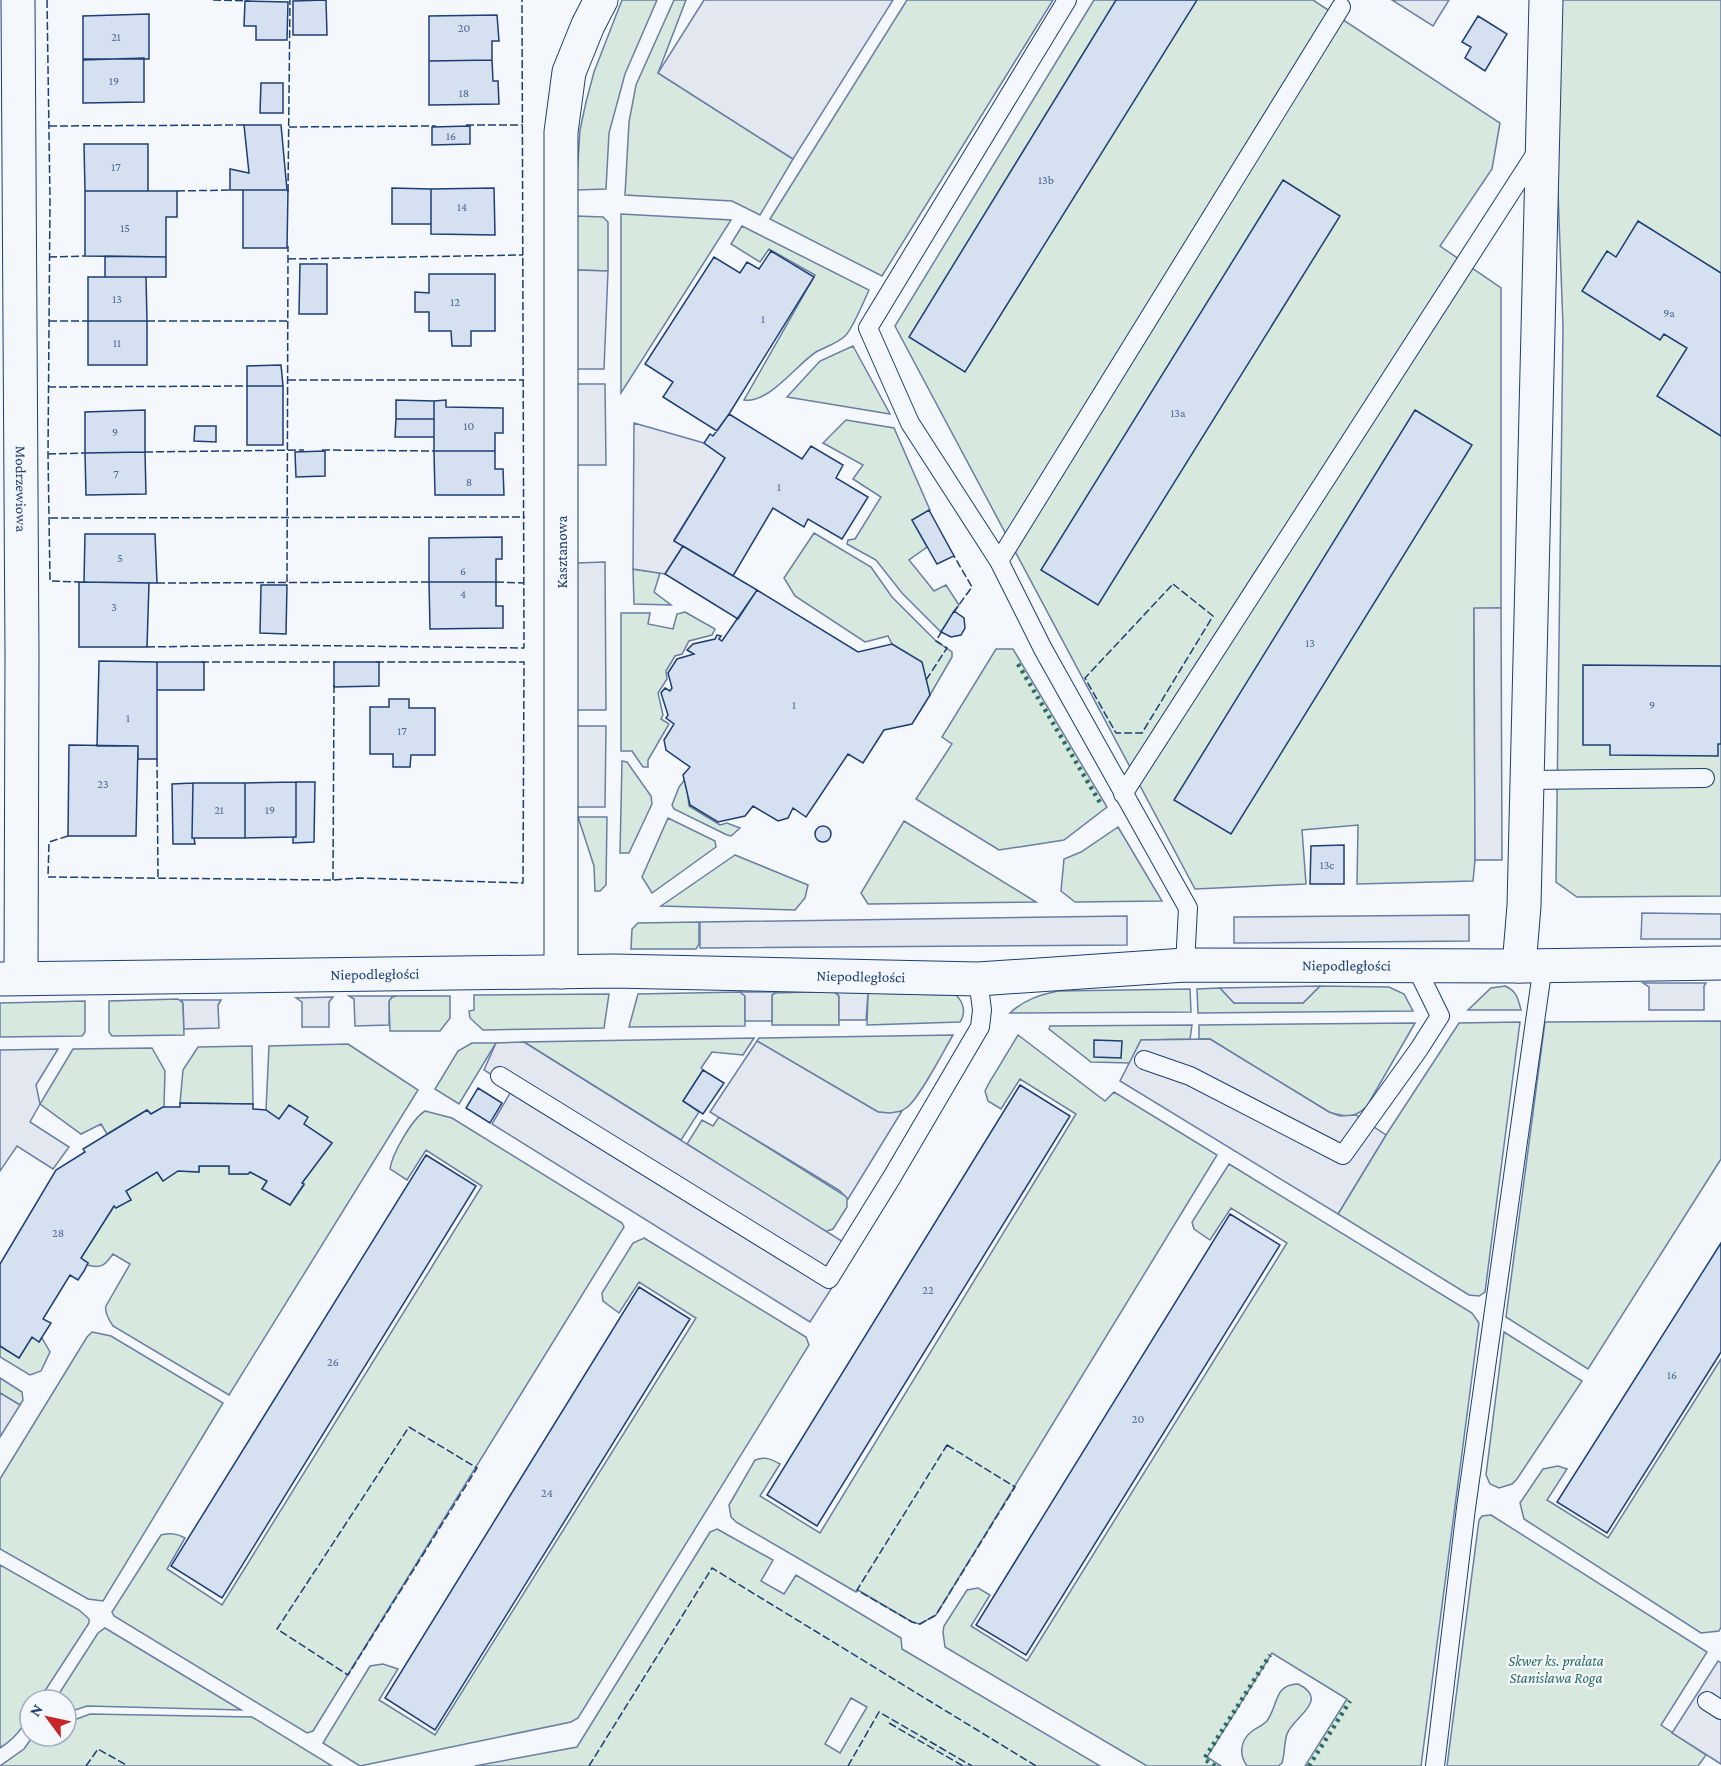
<svg xmlns="http://www.w3.org/2000/svg" width="1721" height="1766" font-family="'Crimson Pro',serif">
  <style>
    .green { fill: #d7e8df; stroke: #687fa3; stroke-width: 1.5; fill-rule: evenodd }
    .parking { fill: #e3e8f0; stroke: #687fa3; stroke-width: 1.5 }
    .building { fill: #d5e0f0; stroke: #1d3f73; stroke-width: 1.5 }
    .lines { fill: none; stroke-linecap: round; stroke-linejoin: round }
    .lane-casing { stroke: #1d3f73; stroke-width: 20 }
    .street-casing { stroke: #1d3f73; stroke-width: 35 }
    .lane { stroke: #f4f7fb; stroke-width: 18 }
    .street { stroke: #f4f7fb; stroke-width: 33 }
    .hedge { stroke: #2c6c60; stroke-width: 4.5; stroke-dasharray: 3 4.5; stroke-linecap: butt }
    .fence { stroke: #1d3f73; stroke-width: 1.5; stroke-dasharray: 8 3; stroke-linecap: butt }
    .labels { text-anchor: middle; dominant-baseline: central; stroke-width: 4.5; stroke-linejoin: round; paint-order: stroke }
    .number-label { font-size: 12px; fill: #4b6792 }
    .street-label { font-size: 15px; fill: #1d3f73; stroke: #f4f7fb }
    .park-label { font-size: 15px; font-style: italic; fill: #2c6c60; stroke: #f4f7fb }
  </style>
  <rect width="100%" height="100%" fill="#f4f7fb"/>
  <!-- green -->
  <path class="green" d="M622 0H657L625 74 609 133 606 189 576 190 580 130 586 102 594 72Z
    M674 0H686L658 73 793 159 760 215 732 201 625 195 629 122 636 85Z
    M907 0H1053L882 276 770 219Z
    M1094 0H1313L1500 123 1492 169 1440 246 1501 288V608L1474 609 1475 860 1473 881 1357 884 1358 825 1302 830 1306 884 1195 889 895 326Z
    M1557 0H1721V896L1577 897 1556 882 1563 326 1556 138Z
    M621 214 731 220 621 393Z
    M576 216 603 217 608 222V271L576 270Z
    M742 226 869 290C864 301 852 330 845 336 838 343 825 347 816 352 797 364 769 404 744 400L815 275 769 249 760 262 731 244Z
    M853 346 890 414 787 397 820 361Z
    M846 420 894 428 930 510 912 520 927 547 909 560 934 591 946 585 959 605 941 632 902 593 876 560 847 544 848 540 855 539 881 497 853 479 863 465 823 443Z
    M814 533 871 567 892 597 936 641 952 652V657L930 695 921 662 892 644 888 636 865 642 795 596 784 578Z
    M633 569 660 573 654 592 671 605 634 604Z
    M685 612 715 629 712 635 689 641 682 654 675 656 666 671 667 679 658 693 663 715 661 719 669 724 648 760V767H643L632 751H621V613H650L648 624 673 629 677 614Z
    M996 649H1013L1107 807 1064 840 999 850 916 799 952 744 942 737Z
    M622 761 627 762 651 796 652 804 629 853H620Z
    M686 778 689 806 720 825 727 823 740 828 731 836 727 835 674 809 672 805 679 787Z
    M578 817H607L606 885 600 891H595L594 866Z
    M668 818 715 841 716 847 652 893 642 877Z
    M904 821 1036 902 868 904 861 893Z
    M1118 827 1162 901 1075 902 1061 891 1064 859 1081 852Z
    M735 855 808 885 805 898 795 910 661 906Z
    M699 922V944L696 949H631L632 929 638 923Z
    M1320 986 1389 987 1404 994 1413 1011 1198 1013 1197 989 1220 988 1234 1003H1303Z
    M1505 986C1517 991 1518 999 1521 1010H1468L1491 988Z
    M1190 989 1191 1012 1010 1013C1024 1000 1039 995 1058 991Z
    M833 991 839 996V1025H772V995L775 993Z
    M740 992 745 996V1026L629 1027 638 994Z
    M868 993 956 995C964 1003 966 1013 960 1022L867 1025Z
    M609 994 604 1028 483 1030 470 1018 469 1011 474 1010V995Z
    M396 996H450V1018L440 1031H390L389 1001 392 997Z
    M178 999 183 1003 184 1035 112 1036 109 1032V1001Z
    M85 1001V1032L82 1036 0 1037V1003Z
    M1721 1021V1159L1588 1369 1506 1317 1545 1022Z
    M1520 1022 1485 1292 1479 1296 1469 1295 1338 1214 1386 1135 1459 1023Z
    M1415 1023 1367 1106C1355 1119 1344 1117 1329 1112L1210 1039H1199V1025Z
    M1192 1025 1190 1039 1141 1040 1130 1063 1091 1062 1049 1029 1050 1026Z
    M953 1035C944 1050 918 1101 906 1108 898 1114 888 1114 878 1112L757 1041 759 1038Z
    M1018 1035 1105 1101 1114 1092 1217 1155 936 1615 920 1624 912 1622 858 1590 856 1592 736 1522 731 1517 729 1505 755 1460C765 1456 771 1459 780 1464L760 1496 820 1533 1076 1114 1020 1079 1001 1109 988 1101 985 1091 989 1083Z
    M754 1038 743 1055 712 1052 701 1068 703 1070 683 1101 699 1112 681 1140 524 1042Z
    M472 1043H496L459 1104 435 1089 458 1051Z
    M348 1044 418 1090 229 1395 113 1326C109 1320 104 1312 106 1306L130 1264 113 1254C105 1265 102 1269 87 1265L88 1263 81 1258 114 1206 131 1200 126 1191 157 1172 163 1181 178 1171 199 1172V1166H229L230 1174H248L250 1172 267 1181 262 1189 290 1205 304 1185 302 1183 332 1143 304 1124 279 1119 266 1110 269 1046Z
    M252 1046 253 1104 180 1103 183 1070 198 1047Z
    M152 1048 165 1071 164 1107 151 1114 147 1110 107 1134 101 1124 81 1134 40 1104 73 1049Z
    M425 1111 452 1118 622 1223 624 1227 313 1731 307 1733 114 1616 112 1612 161 1535C170 1533 176 1533 185 1538L167 1569 222 1605 482 1186 426 1150 407 1180 390 1169C392 1154 412 1119 425 1111Z
    M719 1117 847 1197V1207L833 1229 824 1232 821 1230 687 1144 702 1120 713 1126Z
    M1229 1164 1472 1313 1479 1323 1421 1766H1305L1347 1699 1272 1653 1207 1757 1221 1766H1147L945 1647 943 1632 944 1626 967 1590 978 1588 990 1595 971 1626 1027 1661 1287 1243 1231 1208 1210 1240 1194 1229 1192 1222Z
    M644 1238 806 1337 809 1345 578 1718 571 1722 360 1766 323 1743 370 1666 383 1664 398 1669 379 1700 435 1735 696 1318 639 1282 619 1313 603 1301 602 1293 633 1243Z
    M92 1332 111 1336 223 1403 103 1601 88 1599 0 1549V1479L87 1337Z
    M1504 1332 1582 1381 1517 1479 1512 1484 1499 1488 1490 1484 1486 1475Z
    M32 1337 39 1342 42 1338 50 1352 41 1371 30 1375 0 1357V1346L19 1358Z
    M1721 1359V1627L1719 1631 1701 1633 1524 1519 1520 1503 1543 1469 1558 1466 1567 1469 1547 1500 1608 1538Z
    M0 1378 22 1392 23 1400 20 1405 0 1393Z
    M1491 1515 1707 1652 1661 1725 1706 1755 1698 1766H1447L1479 1520 1482 1516Z
    M717 1529 773 1560 761 1581 784 1594 796 1575 901 1638 902 1649 1100 1766H475L577 1747 707 1537 710 1532ZM851 1698 867 1707 840 1753 825 1744Z
    M0 1565 79 1610 89 1619V1623L39 1700H30C30 1721 17 1737 0 1748Z
    M105 1628 241 1710 87 1706 66 1713V1700H55L98 1633Z
    M1298 1684C1331 1700 1293 1717 1287 1734 1284 1743 1285 1753 1282 1763L1278 1766H1247C1239 1755 1240 1741 1251 1732 1256 1728 1262 1726 1267 1721 1278 1706 1274 1684 1298 1684Z
    M90 1714 252 1717 332 1766H0L24 1749 33 1736H66V1723Z"/>
  <!-- parking -->
  <path class="parking" d="M704 0H893L793 159 658 73Z
    M1392 0H1449L1433 26Z
    M576 270 608 271 604 369H576Z
    M576 384H605L606 465H577Z
    M634 423 704 443 725 458 674 540 683 546 665 574 633 569Z
    M605 562 606 710H576L577 563Z
    M1474 608H1501L1502 860H1475Z
    M577 726H606L605 807H576Z
    M1642 913 1721 914V939H1641Z
    M1469 915V941L1234 943V917Z
    M1127 916V945L700 948V922Z
    M1643 983H1706L1704 986V1010H1649V987Z
    M1320 986 1303 1003H1234L1220 988Z
    M740 992H777L772 995V1021H745V996Z
    M836 992 868 993 866 1020H839V996Z
    M349 996H396L392 997 389 1001V1025L355 1026 354 999Z
    M333 997 329 1002V1027H302V1002L296 998Z
    M221 1000 218 1005 219 1028 184 1029 183 1003 181 1000Z
    M1210 1039 1329 1112 1340 1116 1356 1115 1386 1135 1338 1214 1120 1081 1141 1040Z
    M757 1041 878 1112 890 1113 902 1111 848 1199 839 1190 710 1112Z
    M524 1042 856 1250 810 1322 492 1124 513 1088 484 1070 496 1043Z
    M58 1049 36 1085 40 1104 30 1122 69 1147 53 1169 17 1146 0 1171V1050Z
    M0 1393 20 1405 0 1437Z
    M1718 1661 1721 1663V1764L1672 1733Z"/>
  <!-- building -->
  <path class="building" d="M326 0 327 35H293V1Z
    M1116 0H1197L965 372 909 337Z
    M245 1 288 2 287 40H256V26H244Z
    M149 14V59H83V16Z
    M497 15 499 41H492V60L429 61V16Z
    M1478 16 1507 34 1485 71 1465 58 1471 47 1462 42Z
    M144 58V102L83 103V60Z
    M492 60 493 81H498L499 104 429 105V61Z
    M261 83H283V113H260Z
    M244 125H281L287 190H230V169L249 173Z
    M470 126V144L432 145V127Z
    M84 144H148V191H85Z
    M1283 180 1340 216 1098 605 1041 570Z
    M392 188 431 189V224H392Z
    M494 188 495 235 431 234V189Z
    M243 190H288L287 248H243Z
    M85 191H177V217H166V257L85 256Z
    M1638 221 1721 273V436L1657 396 1687 348 1664 334 1660 340 1582 291 1607 251 1616 257Z
    M771 251 814 277 729 414 717 431 663 397 673 382 645 364 714 257 740 273 747 262 759 269Z
    M105 256 166 257V277H105Z
    M300 264H327V314H299Z
    M429 274H495V331H471V346H452L451 331H429V312H415V292L429 293Z
    M88 277H146L147 321H88Z
    M88 321H147V365H88Z
    M281 365 283 386H247V366Z
    M247 386H283V445H247Z
    M396 400 434 401V419H396Z
    M446 400V407L503 408V433H495V451H434V401Z
    M145 410V452L85 453V412Z
    M1415 410 1472 445 1231 834 1174 800Z
    M729 414 802 459 811 446 843 465 836 478 868 497 842 539 808 519 804 527 773 508 733 576 674 541 725 458 704 443 710 434 713 436Z
    M396 419H434V437H395Z
    M195 426H216V442L194 441Z
    M325 451V476L296 477 295 452Z
    M434 451H495V469H503L504 495H435Z
    M145 452 146 494 86 495 85 453Z
    M929 510 954 556 937 564 912 520Z
    M85 534H155L157 583 84 582Z
    M502 537V559H496V582H429V538Z
    M683 546 757 590 738 619 665 574Z
    M79 582 149 583 147 647H79Z
    M429 582H496V606H503V628L430 629Z
    M261 585H287L286 634 260 633Z
    M757 590 858 652 892 644 922 662 930 695 912 724 884 730 863 763 848 754 806 817 793 808 788 818 778 821 753 806 745 816 718 822 690 805 683 775 690 767 666 750 664 740 674 724 666 718 668 715 661 693 665 688 670 691 672 688 668 673 677 659 694 654 687 650 693 644 715 639 717 635 721 636 719 639 722 641Z
    M954 611 964 618 965 628 961 635 951 637 941 632Z
    M99 661 157 662V759H138V746H97Z
    M157 662H204V690H157Z
    M334 662H379V686L334 687Z
    M1583 665 1721 666V744H1718V756L1610 755V745H1583Z
    M389 699H409V708H435V755H411L410 767H393V754H370V707H389Z
    M69 745 138 746 136 836H68Z
    M296 782V837L245 838V783Z
    M296 782H315L314 842 293 843V837H296Z
    M193 783H245V838H192Z
    M193 783 192 838H194L195 844H173L172 784Z
    M815 834a8 8 0 1 1 16 0a8 8 0 1 1-16 0Z
    M1344 845V884H1310L1311 846Z
    M1094 1040 1122 1041 1121 1058 1094 1057Z
    M703 1070 724 1083 703 1114 683 1101Z
    M1020 1085 1070 1116 817 1526 767 1495Z
    M478 1088 502 1103 490 1123 466 1108Z
    M180 1103 253 1104V1109L266 1110 279 1119 289 1105 308 1117 304 1124 332 1143 302 1183 304 1184 290 1205 262 1189 267 1181 250 1172 248 1174H229V1166H199V1172L178 1171 163 1181 157 1172 126 1191 131 1200 116 1208 114 1206 81 1258 88 1263 84 1271 78 1280 70 1275 43 1319 51 1323 39 1342 32 1337 19 1358 0 1346V1264L56 1170 85 1152 83 1149 147 1110 151 1114 163 1107H180Z
    M426 1155 476 1186 222 1598 171 1566Z
    M1230 1214 1280 1245 1026 1655 976 1625Z
    M1721 1243V1352L1607 1533 1557 1502Z
    M639 1287 690 1319 435 1730 385 1698Z"/>
  <g class="lines">
    <!-- lane casing -->
    <g class="lane-casing">
      <path id="lane" d="M1067 0 868 328 910 423 999 561 1043 649 1188 908 1185 965
        M999 561 1341 7
        M1527 780 1705 778
        M1123 794 1538 150
        M1144 1060 1190 1076 1343 1155 1419 1049 1440 1016 1415 965
        M500 1076 829 1279 892 1177 980 1027 982 1010 978 979
        M1707 1701 1721 1710
        M1435 1766 1466 1508 1543 965"/>
    </g>
    <!-- street casing -->
    <g class="street-casing">
      <g id="street">
        <path id="s1" d="M18 0 22 656 21 978"/>
        <path d="M1519 966 1524 906 1546 0"/>
        <path d="M561 972V132L569 72 588 25 601 0"/>
        <path id="s2" d="M0 979 614 971 978 979 1185 965 1519 966 1721 963"/>
      </g>
    </g>
    <!-- lane -->
    <use href="#lane" class="lane"/>
    <!-- street -->
    <use href="#street" class="street"/>
    <!-- hedge -->
    <path class="hedge" d="M1018 664 1102 806
      M1215 1766 1204 1759 1270 1655
      M1309 1766 1350 1701"/>
    <!-- fence -->
    <path class="fence" d="M47 0 50 200 48 454 50 581 79 582
      M213 0 249 1
      M466 125H523
      M49 126 244 125
      M289 127 436 126
      M177 191 231 190
      M288 192 290 0
      M49 257 85 256
      M288 259 523 255
      M49 321H88
      M147 321H288
      M288 380H523
      M48 387 247 386
      M322 450 434 451
      M145 452 304 450
      M48 454 85 453
      M50 518 525 517
      M287 582 288 246
      M496 582 524 583
      M157 583 429 582
      M1173 584 1213 616 1142 733H1116L1085 678Z
      M953 613 972 587 954 556
      M147 647 268 645 524 648 522 0
      M201 662H336
      M926 680 947 648 936 641 943 629
      M157 759 158 879
      M68 836 49 842 48 877 333 880 359 878 523 883 524 662H375
      M333 880 334 685
      M409 1427 477 1468 348 1675 277 1629Z
      M947 1445 1015 1487 936 1615 920 1624 912 1622 857 1590Z
      M889 1723 963 1766
      M86 1766 98 1749 128 1766
      M589 1766 712 1568 1036 1766
      M848 1766 879 1712 972 1766"/>
  </g>
  <g class="labels">
    <!-- number labels -->
    <g class="number-label">
      <text x="464" y="28">20</text>
      <text x="116" y="37">21</text>
      <text x="114" y="81">19</text>
      <text x="464" y="93">18</text>
      <text x="451" y="136">16</text>
      <text x="116" y="167">17</text>
      <text x="1046" y="180">13b</text>
      <text x="462" y="207">14</text>
      <text x="125" y="228">15</text>
      <text x="117" y="299">13</text>
      <text x="455" y="302">12</text>
      <text x="1669" y="313">9a</text>
      <text x="763" y="319">1</text>
      <text x="117" y="343">11</text>
      <text x="1178" y="413">13a</text>
      <text x="469" y="426">10</text>
      <text x="115" y="432">9</text>
      <text x="116" y="474">7</text>
      <text x="469" y="482">8</text>
      <text x="779" y="487">1</text>
      <text x="120" y="558">5</text>
      <text x="463" y="571">6</text>
      <text x="463" y="594">4</text>
      <text x="114" y="607">3</text>
      <text x="1310" y="643">13</text>
      <text x="794" y="705">1</text>
      <text x="1652" y="705">9</text>
      <text x="128" y="718">1</text>
      <text x="402" y="731">17</text>
      <text x="103" y="784">23</text>
      <text x="219" y="810">21</text>
      <text x="270" y="810">19</text>
      <text x="1327" y="865">13c</text>
      <text x="58" y="1233">28</text>
      <text x="928" y="1290">22</text>
      <text x="333" y="1362">26</text>
      <text x="1672" y="1375">16</text>
      <text x="1138" y="1419">20</text>
      <text x="547" y="1493">24</text>
    </g>
    <!-- street labels -->
    <g class="street-label">
      <text stroke="none"><textPath href="#s1" startOffset="489">Modrzewiowa</textPath></text>
      <text transform="translate(562 552) rotate(-90)">Kasztanowa</text>
      <text stroke="none"><textPath href="#s2" startOffset="1347">Niepodległości</textPath></text>
      <text stroke="none"><textPath href="#s2" startOffset="375">Niepodległości</textPath></text>
      <text stroke="none"><textPath href="#s2" startOffset="861">Niepodległości</textPath></text>
    </g>
    <!-- park labels -->
    <g class="park-label">
      <text x="1556" y="1661">Skwer ks. prałata<tspan x="1556" dy="17">Stanisława Roga</tspan></text>
    </g>
  </g>
  <!-- north arrow -->
  <g transform="translate(48 1718) rotate(303)"><circle r="28" fill="#f4f7fb" stroke="#9eadc5" stroke-width="1.5"/>
  <path d="M0-4.5L10 22L0 15L-10 22Z" fill="#c62828"/>
  <text y="-9" font-size="16" font-weight="bold" text-anchor="middle" fill="#1d3f73">N</text>
  </g>
</svg>
